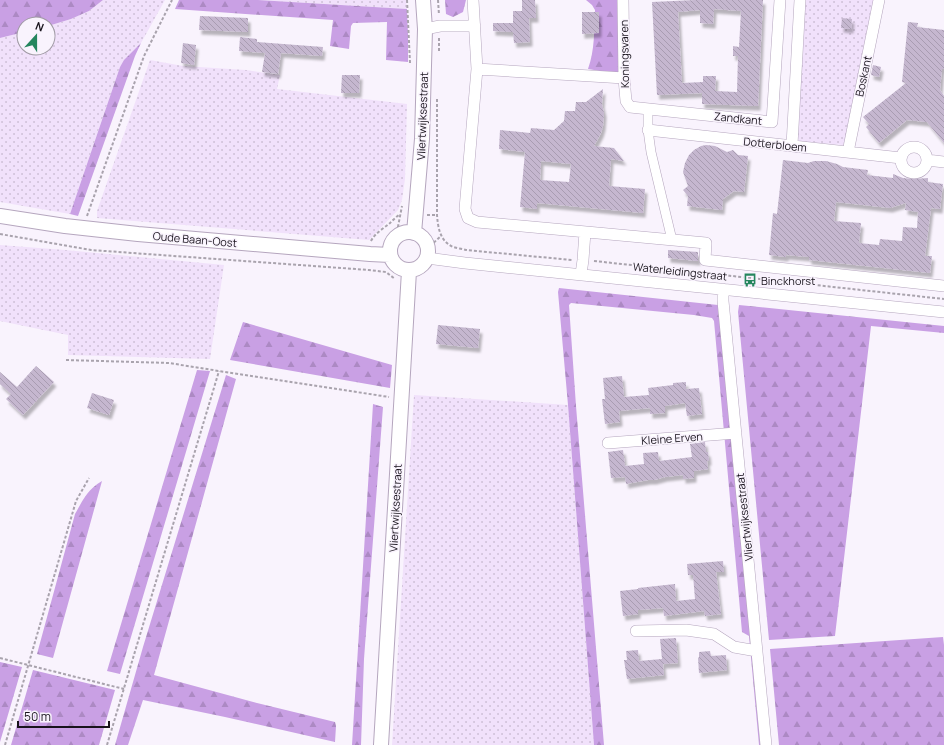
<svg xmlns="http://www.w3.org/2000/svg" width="944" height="745" font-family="Manrope,sans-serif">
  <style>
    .grass { fill: url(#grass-dots) }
    .forest { fill: url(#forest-firs) }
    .building { fill: url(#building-back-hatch); fill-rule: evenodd; filter: url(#shadow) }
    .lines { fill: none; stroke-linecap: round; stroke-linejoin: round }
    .pedestrian-casing { stroke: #b5a6be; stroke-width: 10 }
    .minor-casing { stroke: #b5a6be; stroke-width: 12 }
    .tertiary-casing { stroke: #b5a6be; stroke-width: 16 }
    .path { stroke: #a9a3ad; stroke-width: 2; stroke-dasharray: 3 2; stroke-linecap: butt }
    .pedestrian { stroke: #fff; stroke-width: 9 }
    .minor { stroke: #fff; stroke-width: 11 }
    .tertiary { stroke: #fff; stroke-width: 14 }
    .labels { text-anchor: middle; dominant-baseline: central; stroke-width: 3; stroke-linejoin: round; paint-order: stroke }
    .street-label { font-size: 11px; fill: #18131c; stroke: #f9f3fd }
    .poi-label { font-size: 11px; fill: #18131c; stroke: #f9f3fd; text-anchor: start }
  </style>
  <defs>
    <pattern id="grass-dots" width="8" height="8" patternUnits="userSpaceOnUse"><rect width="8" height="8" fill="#f1e1fb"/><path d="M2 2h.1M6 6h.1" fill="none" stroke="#cec0d7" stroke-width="1.8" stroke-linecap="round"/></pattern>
    <pattern id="forest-firs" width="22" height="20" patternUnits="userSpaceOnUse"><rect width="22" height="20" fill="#c9a0e4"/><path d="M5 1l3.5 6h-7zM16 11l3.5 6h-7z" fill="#ac89c3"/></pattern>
    <pattern id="building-back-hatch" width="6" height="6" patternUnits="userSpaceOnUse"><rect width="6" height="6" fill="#c5b7cf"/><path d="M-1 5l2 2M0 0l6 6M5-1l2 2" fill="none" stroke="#a89cb1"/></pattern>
    <filter id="shadow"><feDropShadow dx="2.5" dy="4.5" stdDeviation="1" flood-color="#0004"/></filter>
  </defs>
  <rect width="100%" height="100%" fill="#f9f3fd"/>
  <!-- grass -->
  <path class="grass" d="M103 0H165L141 43 131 53 120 67 70 214 0 202V38L24 32V48H48V26L71 19 89 11Z
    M258 0H406L407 9Z
    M804 0H874L845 140 843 145 799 141 798 136Z
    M150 60 183 66 246 70 280 75 277 89 407 104 405 179 402 200 398 210 369 240 97 218V211Z
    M0 245 65 250 224 265 210 359 68 355V335L0 321Z
    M414 395 568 405 594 745H392Z"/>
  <!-- forest -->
  <path class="forest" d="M0 0H103L89 11 71 19 48 26V24H24V32L0 38Z
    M179 0H258L407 9 408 34V62L386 60 387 22 353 23 351 26 349 49 330 46 333 20 175 9Z
    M445 0H466L463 12 453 17 446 14Z
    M586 0H618V74L588 69C595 50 594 30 595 10L592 5Z
    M141 43 135 56 78 216 70 214 120 67 124 60Z
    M559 288 718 305 762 745H759L749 636 742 632 714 321 712 318 694 315 571 303 569 305 576 406 604 745H594L568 405 558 292Z
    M739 305 944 326V333L871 326 835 636 769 640 738 312Z
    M243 322 392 365 390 388 230 360Z
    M197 370 210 371 120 674 107 671Z
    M226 375 236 379 154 675 257 703 335 722 336 726 335 742 225 717 143 700 128 745H115L143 647Z
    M373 404 383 407 364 659 361 745H352Z
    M102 481 53 658 37 654 75 514C83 500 87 490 102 481Z
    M943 637 944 645V745H779L770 649Z
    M0 662 22 667 0 742Z
    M33 670 115 690 99 745H11Z"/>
  <!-- building -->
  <path class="building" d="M522 0H535L536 18H529L530 42 514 43 513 32 493 31V23H513V11H522Z
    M695 0H763L758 106 702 104V93L657 95 652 2ZM714 9 741 11 739 47 733 46V56H738L737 92 715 91 716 76H703V82L682 83 678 12 700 10V23L713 24Z
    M582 12H599V33L582 34Z
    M200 16 248 18V32L199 30Z
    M842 18 852 19 851 29 841 28Z
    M908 22 918 23 917 27 944 30V69H942L940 90 944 96V143L927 122 907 120 879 143 866 127 869 124 863 117 906 83 902 82Z
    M240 37 257 39V42L323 47 322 56 281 53 278 74 262 72 265 53 239 51Z
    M183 43 196 45 194 65 181 63Z
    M873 65 881 67 879 77 871 75Z
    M342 75H360L359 93H341Z
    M603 89 602 104 604 113 603 126 601 133 594 146 614 148 624 161 611 159 609 186 645 189 643 213 537 203V209L520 207 525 152 499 149 500 130 530 133 531 128 554 130 564 121 565 111H575L576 102H586ZM541 161 571 164 569 182 540 180Z
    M706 145 715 146 727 152 733 150 738 155 748 156 744 192 734 191 723 199 722 210 687 206 688 196 683 190 688 186 683 172 685 163 689 155 694 150 701 146Z
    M783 160 808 163 814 161H826L837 164 843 167 868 170 867 175 893 178V174L903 178 913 179 928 178V182L943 184 940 209 931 208 925 256H932L930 273 809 260V257L786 255V257L769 255 773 213 777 214ZM836 202 890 208 906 203 905 210 918 212 917 228 903 227 902 241 880 239 879 245 859 243 861 223 834 221Z
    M668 250 698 252V261L668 258Z
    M438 325 480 329 478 348 436 344Z
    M36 366 54 382 23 415 6 399 11 394 0 384V372L17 387Z
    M622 376 624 397 649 395 648 388 673 385V383L686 382V389L699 388 702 414 687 416 685 403 665 406V413L650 414V408L619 411 620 422 605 424 602 399H605L603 378Z
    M92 393 114 400 109 415 87 408Z
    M705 442 706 452H708L709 461H707L708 469 694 471V478L683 479V475L665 477 654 480H648L626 484 625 477 611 478 608 452 623 450 625 466 644 464 643 453 658 452 659 461 692 457 690 444Z
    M723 561 724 572H716L721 614 705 616 704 611 664 616 663 608 638 610V614L623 616 620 591 638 589V588L675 584 676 601 695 599 693 575H688L687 564Z
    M676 638 678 663 663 664 664 675 627 679 624 660H627L626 651 638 650 639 661 662 659 660 639Z
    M710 651 711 656 726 655 727 670 699 673 698 658 699 657V652Z"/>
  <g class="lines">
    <!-- pedestrian casing -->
    <g class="pedestrian-casing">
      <path id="pedestrian" d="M648 109V130L651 152 672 240"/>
    </g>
    <!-- minor casing -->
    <g class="minor-casing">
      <path id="minor" d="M473 0 477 69 465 209 468 218 477 222 706 243 705 260 944 286
        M623 0 624 78 626 101 630 107 772 122 780 0
        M425 29 440 26H475
        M477 69 624 78
        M648 130 901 158
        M792 145 800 0
        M901 160a13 13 0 1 1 26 0a13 13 0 1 1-26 0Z
        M848 152 879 0
        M927 160 944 162
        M427 258 465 263 944 312
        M581 274 583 260 585 232
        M723 289V301L766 745
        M608 443 736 433
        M636 631 686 630 714 634 734 647 757 651"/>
    </g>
    <!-- tertiary casing -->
    <g class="tertiary-casing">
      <path id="tertiary" d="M0 216 65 226 138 234 370 254 390 255
        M390 251a19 19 0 1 1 38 0a19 19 0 1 1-38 0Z
        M414 233 422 139 425 29 423 0
        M381 745 409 271"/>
    </g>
    <!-- path -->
    <path class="path" d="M407 0 410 63
      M438 0 439 15
      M439 51V37
      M437 99V215C438 228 440 241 453 247 457 248 462 249 466 250L572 260
      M427 215H437
      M87 216 144 56 172 0
      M0 234 91 250 369 270 386 272 395 279
      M396 237 402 206
      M371 241C375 233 384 228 390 223 393 220 396 217 400 214
      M430 246 441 236
      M594 261 944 299
      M66 360 169 363 219 371 389 397
      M0 658 124 689
      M5 745 76 501 89 478
      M107 745 219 371"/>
    <!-- pedestrian -->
    <use href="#pedestrian" class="pedestrian"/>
    <!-- minor -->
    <use href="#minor" class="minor"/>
    <!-- tertiary -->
    <use href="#tertiary" class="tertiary"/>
  </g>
  <!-- icons -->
  <defs>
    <g id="bus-bare" transform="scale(1.08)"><path d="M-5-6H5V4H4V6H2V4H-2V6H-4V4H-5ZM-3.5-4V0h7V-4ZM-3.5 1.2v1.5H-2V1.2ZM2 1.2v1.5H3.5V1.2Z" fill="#25865e" stroke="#f9f3fd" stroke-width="2.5" paint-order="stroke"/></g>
  </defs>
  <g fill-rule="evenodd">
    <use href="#bus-bare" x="750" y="280"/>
  </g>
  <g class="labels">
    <!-- street labels -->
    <g class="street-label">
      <text transform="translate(624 54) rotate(-91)">Koningsvaren</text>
      <text transform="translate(863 76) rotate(-78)">Boskant</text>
      <text transform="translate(422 116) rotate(-88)">Vliertwijksestraat</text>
      <text transform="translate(738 118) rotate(6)">Zandkant</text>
      <text transform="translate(775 144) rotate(6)">Dotterbloem</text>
      <text transform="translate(195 239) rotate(5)">Oude Baan-Oost</text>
      <text transform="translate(680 271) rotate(6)">Waterleidingstraat</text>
      <text transform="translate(672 438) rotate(-4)">Kleine Erven</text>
      <text transform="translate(395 508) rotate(-87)">Vliertwijksestraat</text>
      <text transform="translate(744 517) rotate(-96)">Vliertwijksestraat</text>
    </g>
    <!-- poi labels -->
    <g class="poi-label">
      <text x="761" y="280">Binckhorst</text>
    </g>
  </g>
  <!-- north arrow -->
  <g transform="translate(36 36) rotate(21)"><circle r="19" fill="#f9f3fd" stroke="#9f99a3"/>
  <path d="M0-3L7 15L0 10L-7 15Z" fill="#25865e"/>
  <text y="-6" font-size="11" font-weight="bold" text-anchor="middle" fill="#18131c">N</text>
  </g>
  <!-- scale -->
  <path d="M18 721v6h91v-6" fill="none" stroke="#18131c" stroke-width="2"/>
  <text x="24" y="721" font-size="12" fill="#18131c" stroke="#f9f3fd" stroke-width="3" paint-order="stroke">50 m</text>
</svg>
